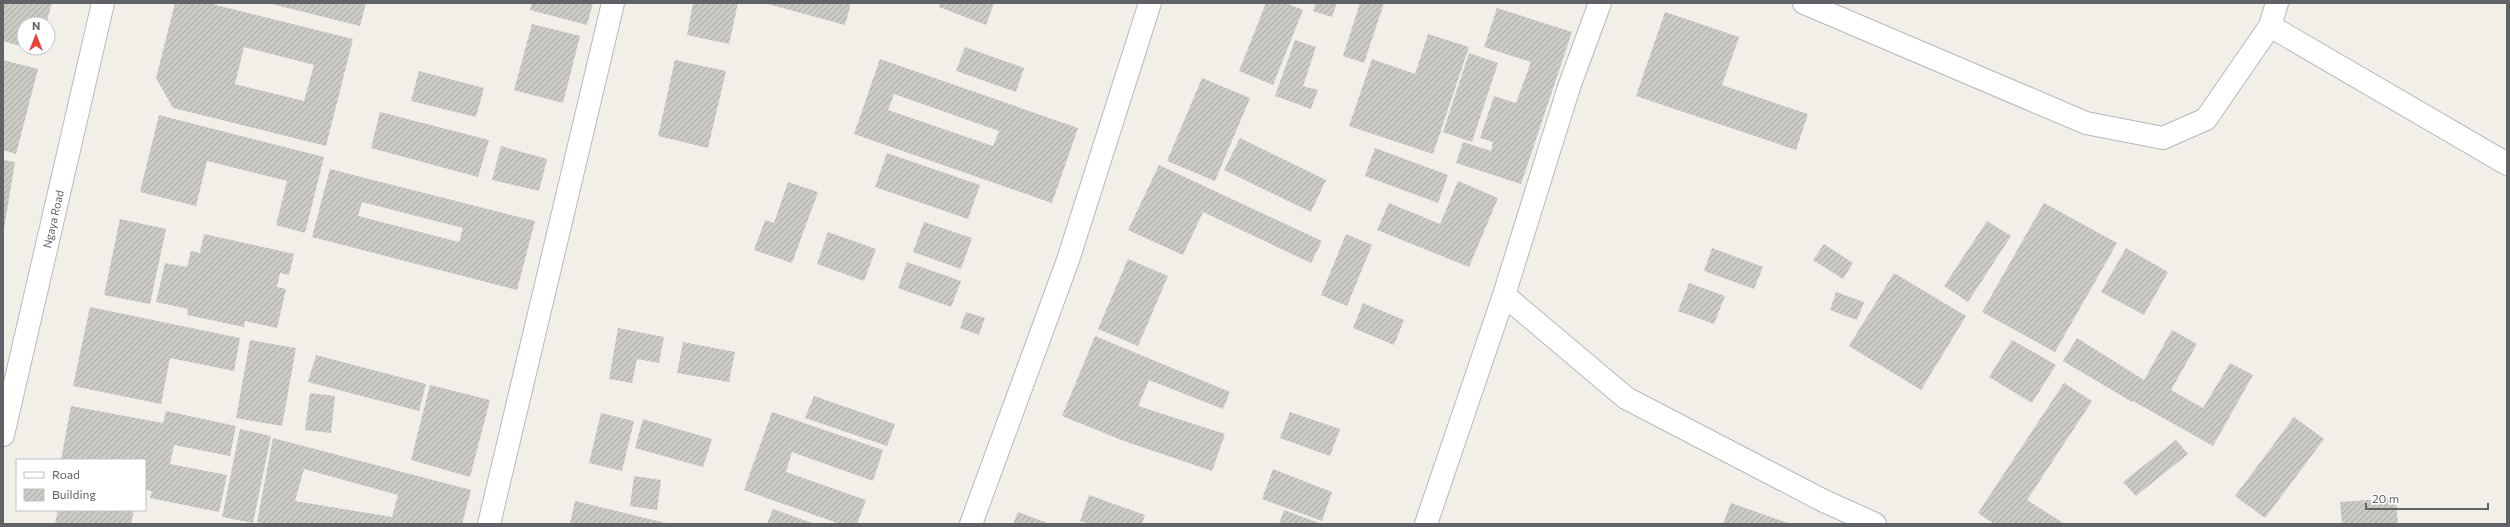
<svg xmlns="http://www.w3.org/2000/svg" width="2510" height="527" font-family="Commissioner,sans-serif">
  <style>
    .building { fill: url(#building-hatch); fill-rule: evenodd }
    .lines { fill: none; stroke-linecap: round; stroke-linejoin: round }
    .lane-casing { stroke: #b5b8bc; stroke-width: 24 }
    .street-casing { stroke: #b5b8bc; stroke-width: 24 }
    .secondary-casing { stroke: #b6babf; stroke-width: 24 }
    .lane { stroke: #fff; stroke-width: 22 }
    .street { stroke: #fff; stroke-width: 22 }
    .secondary { stroke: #fff; stroke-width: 22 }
    .labels { text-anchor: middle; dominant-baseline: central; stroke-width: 3; stroke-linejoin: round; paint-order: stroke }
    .street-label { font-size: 11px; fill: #5f6368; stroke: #fff }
  </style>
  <defs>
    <pattern id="building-hatch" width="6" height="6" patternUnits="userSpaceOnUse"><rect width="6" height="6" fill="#cccac5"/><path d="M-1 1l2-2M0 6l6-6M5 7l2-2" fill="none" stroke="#a9a8a4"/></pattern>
  </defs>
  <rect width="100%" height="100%" fill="#f1efe8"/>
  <!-- building -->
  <path class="building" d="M3 3H52L46 24H24V47L3 41Z
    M175 3H208L353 39 326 146 173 108 156 78ZM244 47 314 65 304 101 235 84Z
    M268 3H366L360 26Z
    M532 3H593L587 25 530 10Z
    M693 3H738L729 44 687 35Z
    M764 3H851L845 25Z
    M940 3H994L986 25 939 7Z
    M1266 3H1286L1303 10 1273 85 1239 71Z
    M1316 3H1337L1332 17 1313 11Z
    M1360 3H1384L1364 63 1343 56Z
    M1497 8 1572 32 1521 184 1456 163 1463 142 1491 151 1493 142 1480 138 1494 96 1516 103 1531 62 1484 47Z
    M1665 12 1739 37 1722 85 1808 114 1796 150 1636 96Z
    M532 24 580 36 563 103 514 90Z
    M1428 34 1469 47 1433 154 1349 126 1372 59 1415 74Z
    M1295 40 1316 47 1303 86 1318 90 1311 109 1275 96Z
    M965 47 1024 68 1016 92 956 71Z
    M1469 53 1498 63 1472 142 1443 132Z
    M880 59 1078 128 1052 203 854 134ZM894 94 999 131 993 146 888 110Z
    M3 60 38 69 16 154 3 150Z
    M675 60 726 71 708 148 658 136Z
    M419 71 484 88 476 117 411 101Z
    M1202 78 1250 98 1215 181 1167 161Z
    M380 112 489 140 478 177 371 148Z
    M159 115 324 157 305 233 276 225 287 181 207 161 196 206 140 192Z
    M1240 138 1326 180 1311 212 1224 170Z
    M501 146 547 159 539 191 492 180Z
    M1375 148 1448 175 1438 203 1365 176Z
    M887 153 980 185 968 219 875 187Z
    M3 160 15 162 4 229H3Z
    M1159 165 1322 241 1311 263 1203 212 1183 255 1128 230Z
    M330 169 535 221 517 290 312 237ZM362 202 463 228 459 242 358 216Z
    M1458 181 1498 198 1469 267 1377 230 1389 203 1440 224Z
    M788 182 818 192 792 263 754 250 765 220 774 223Z
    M2044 203 2117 243 2055 352 1982 312Z
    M120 219 166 229 150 304 104 295Z
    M1987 221 2011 236 1968 302 1944 286Z
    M924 222 972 238 961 269 913 252Z
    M828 232 876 249 864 281 817 264Z
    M204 234 294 254 289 275 280 273 277 287 286 289 277 328 245 321 244 327 187 315 188 309 156 302 165 263 187 267 191 251 200 253Z
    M1346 234 1372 245 1347 306 1321 295Z
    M1824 244 1853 263 1843 279 1813 260Z
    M1712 248 1763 267 1754 289 1704 271Z
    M2126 248 2168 272 2144 315 2101 292Z
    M1128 259 1168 276 1138 346 1098 329Z
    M907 262 961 281 951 307 898 288Z
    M1894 273 1966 316 1921 390 1849 346Z
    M1689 283 1725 296 1714 324 1678 311Z
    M1836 292 1864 302 1857 320 1830 310Z
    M1363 303 1404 320 1394 345 1353 328Z
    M90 307 240 338 234 371 170 358 161 404 73 386Z
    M966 312 985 318 979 335 960 328Z
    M618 328 664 337 659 363 637 359 632 383 609 379Z
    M2172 330 2197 344 2171 390 2203 408 2230 363 2253 375 2213 446 2133 401 2132 402 2063 361 2077 338 2144 380Z
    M1095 336 1230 392 1223 409 1149 380 1138 406 1225 434 1212 471 1124 441 1062 416Z
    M250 340 296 348 282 426 236 418Z
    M2012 340 2056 365 2032 403 1989 377Z
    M683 342 735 352 729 382 677 373Z
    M316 355 426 384 419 411 308 382Z
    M2064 383 2092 401 2027 500 2065 524H1994L1978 513Z
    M430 385 490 400 470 477 411 460Z
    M310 393 335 396 331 433 305 430Z
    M814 396 895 424 887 446 805 418Z
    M71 406 163 423 166 411 236 426 230 456 174 445 170 464 227 475 219 512 150 498 152 491 145 490V460H61Z
    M772 412 883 450 873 481 792 452 786 472 866 500 857 524H840L744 490Z
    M1290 412 1340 429 1330 456 1280 438Z
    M601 413 634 421 622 471 589 463Z
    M2294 417 2324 439 2265 518 2235 496Z
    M643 419 712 439 703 467 635 448Z
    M240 429 271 436 253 523 222 517Z
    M273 438 471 490 462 524H269L257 522ZM304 469 398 495 392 517 295 501Z
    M2176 440 2188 454 2136 496 2123 482Z
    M1273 469 1332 492 1322 521 1262 499Z
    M634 476 661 480 657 510 630 506Z
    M1089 495 1145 515 1142 524H1090L1080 521Z
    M2396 498 2398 524H2342L2340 502Z
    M575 501 666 523V524H570Z
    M1731 503 1791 524H1723Z
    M773 509 815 524H767Z
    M58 510H134L131 524H55Z
    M1284 510 1322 524H1279Z
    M1018 512 1050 524H1013Z"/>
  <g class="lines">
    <!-- lane casing -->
    <g class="lane-casing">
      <path id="lane" d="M1804 3 2086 123 2163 138 2206 119 2270 26 2277 3
        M2270 26 2507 164"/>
    </g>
    <!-- street casing -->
    <g class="street-casing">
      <path id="street" d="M1504 295 1626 398 1824 501 1875 524
        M489 524 613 3
        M971 524 1068 260 1150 3
        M1426 524 1504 295 1569 87 1600 3"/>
    </g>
    <!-- secondary casing -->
    <g class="secondary-casing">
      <path id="secondary" d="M3 435 103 3"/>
    </g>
    <!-- lane -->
    <use href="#lane" class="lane"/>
    <!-- street -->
    <use href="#street" class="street"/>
    <!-- secondary -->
    <use href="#secondary" class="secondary"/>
  </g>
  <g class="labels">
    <!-- street labels -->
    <g class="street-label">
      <text transform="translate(53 219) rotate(-77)">Ngaya Road</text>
    </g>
  </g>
  <!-- border -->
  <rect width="2510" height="527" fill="none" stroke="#5f6368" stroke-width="8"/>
  <!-- legend -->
  <rect x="16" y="459" width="130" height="52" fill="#ffffff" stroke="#bfc1c3"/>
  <rect x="24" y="472" width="20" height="6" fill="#ffffff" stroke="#bfc1c3"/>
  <text x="52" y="479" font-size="12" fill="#5f6368">Road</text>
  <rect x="24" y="489" width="20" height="12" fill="url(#building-hatch)" stroke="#bfc1c3"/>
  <text x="52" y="499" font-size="12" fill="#5f6368">Building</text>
  <!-- north arrow -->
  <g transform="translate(36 36)"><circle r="19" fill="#ffffff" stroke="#bfc1c3"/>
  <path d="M0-3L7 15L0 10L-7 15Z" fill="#ea4335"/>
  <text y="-6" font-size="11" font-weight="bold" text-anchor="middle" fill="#5f6368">N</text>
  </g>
  <!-- scale -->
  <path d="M2366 503v6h122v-6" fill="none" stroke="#5f6368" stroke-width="2"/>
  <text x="2372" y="503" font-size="12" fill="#5f6368" stroke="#ffffff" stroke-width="3" paint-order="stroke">20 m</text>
</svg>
